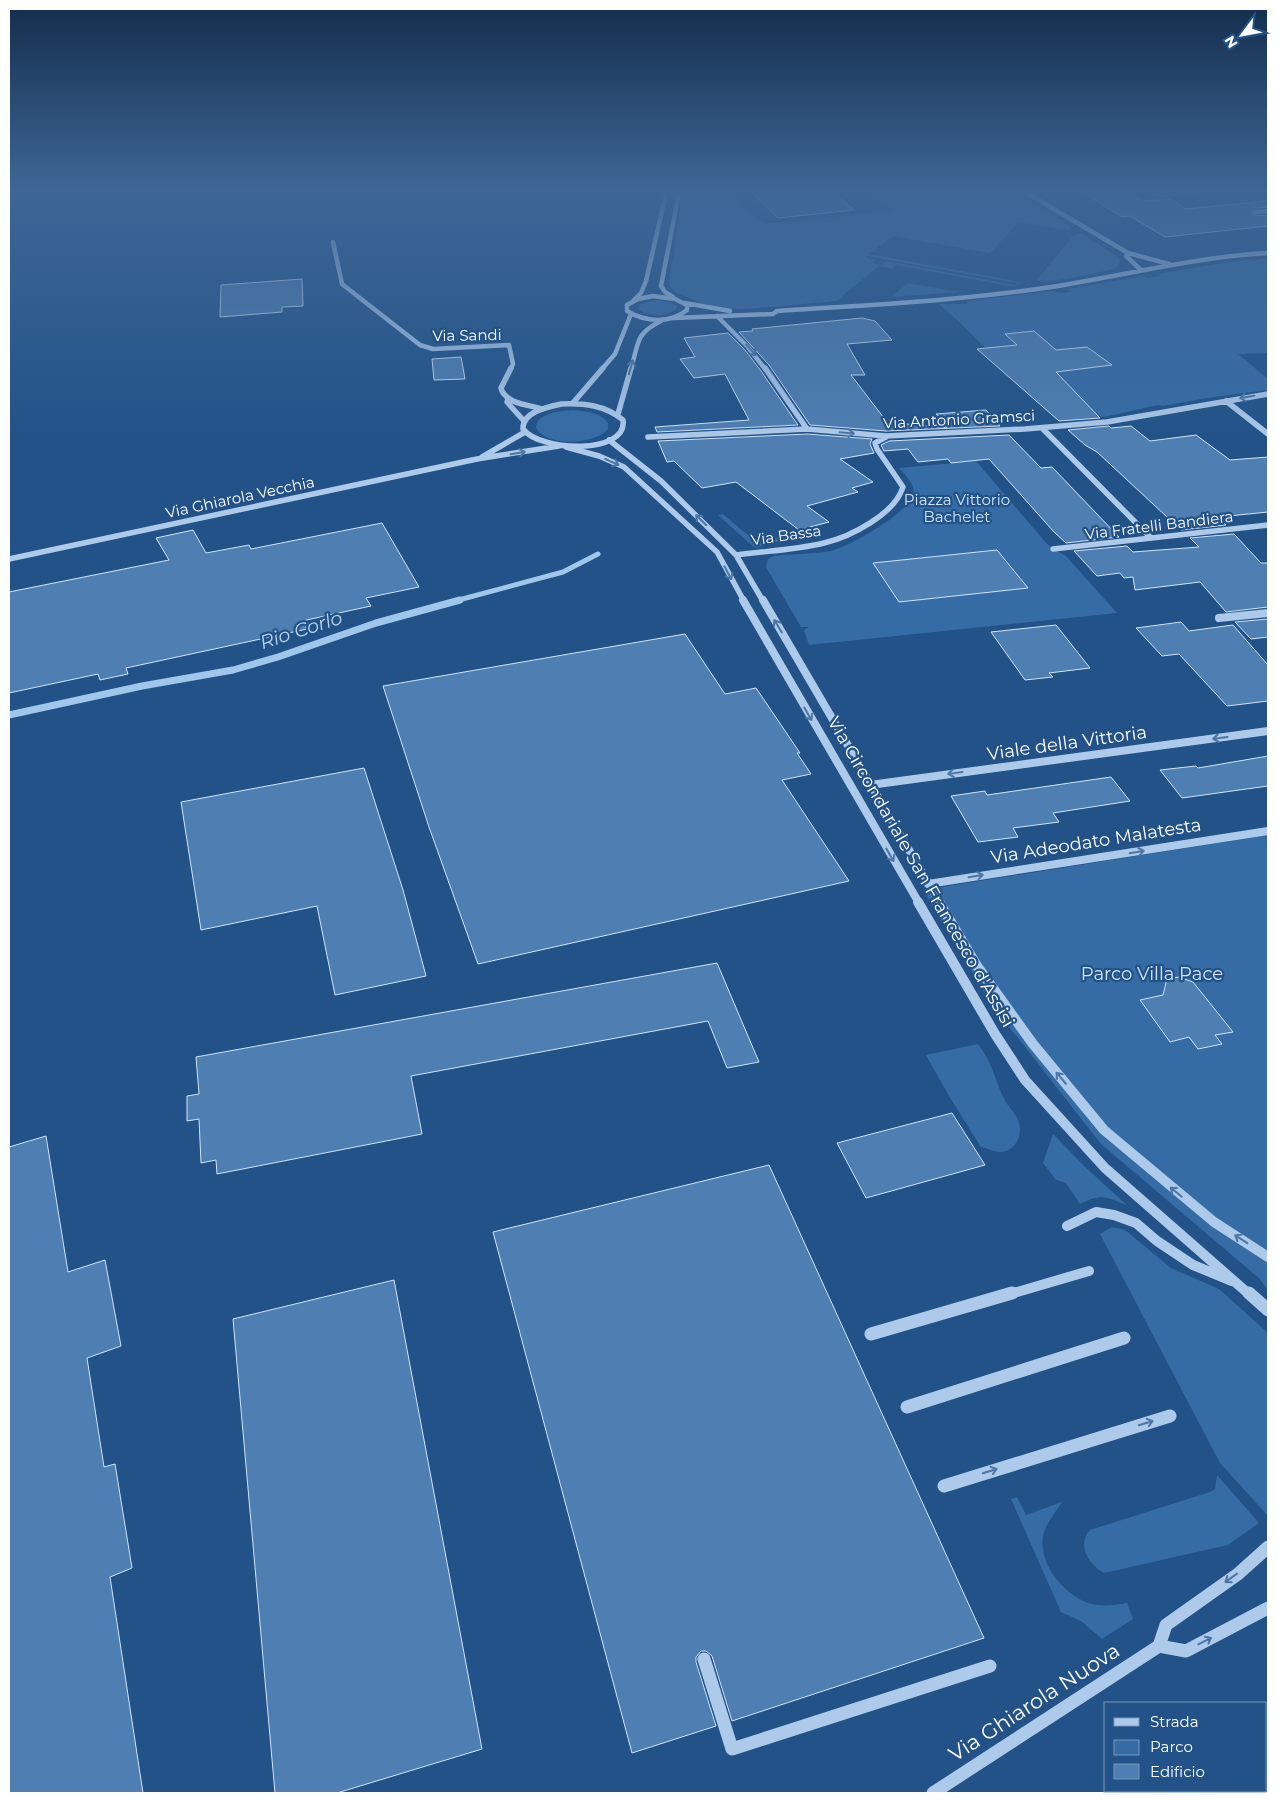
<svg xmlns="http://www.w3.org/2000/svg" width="1277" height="1802" font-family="Montserrat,sans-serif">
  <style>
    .green { fill: #366ca5; fill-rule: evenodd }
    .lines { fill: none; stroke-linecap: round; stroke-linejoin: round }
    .stream-far1 { stroke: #a1c6eb; stroke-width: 5 }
    .stream { stroke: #a1c6eb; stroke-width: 7 }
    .building { fill: #4f7eb2; stroke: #d1e4f7 }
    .minor-far4 { stroke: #adcaea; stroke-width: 4.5 }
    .minor-far3 { stroke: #adcaea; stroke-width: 5.5 }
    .minor-far2 { stroke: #adcaea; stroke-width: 8 }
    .minor-far1 { stroke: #adcaea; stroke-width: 10 }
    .minor { stroke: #adcaea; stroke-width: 13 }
    .oneway { stroke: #4c76a5 }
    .labels { text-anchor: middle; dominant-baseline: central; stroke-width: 4.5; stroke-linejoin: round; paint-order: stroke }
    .far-street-label { font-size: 15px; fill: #fff; stroke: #225288 }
    .far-park-label { font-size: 15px; fill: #d1e4f7; stroke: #225288 }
    .street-label { font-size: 18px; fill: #fff; stroke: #225288 }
    .park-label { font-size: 18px; fill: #d1e4f7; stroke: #225288 }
    .water-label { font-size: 19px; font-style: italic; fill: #b9d4f1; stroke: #225288 }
    .near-street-label { font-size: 21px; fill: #fff; stroke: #225288 }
  </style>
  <rect width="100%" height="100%" fill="#225288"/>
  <!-- green -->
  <path class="green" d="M683 189H739L727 192 764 224 889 211 892 208 873 194 888 191 887 189H1009L1071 227 1067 230 1019 222 990 253 893 236 869 254 1011 280 1022 284 867 256 865 257 876 260 872 263 881 265 886 261 1019 286H1010L896 265 892 269 879 266 836 301 747 309H726L703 304 675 292 669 285Z
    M1141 189H1240L1157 198Z
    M1081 233 1118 257C1122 262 1119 266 1114 269 1099 272 1049 285 1037 280L1074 235Z
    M1268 258V353L1238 354 1268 379V390L1207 398 1163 406 1158 405 1104 417 1099 416 1088 406 1072 407 1023 384 958 321 939 304H967V301L1053 291 1061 293 1070 292 1068 289 1143 276 1146 278 1160 276 1158 274 1223 263Z
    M908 283 959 292 891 297Z
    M657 300 670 302 677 306V308C668 318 648 317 638 309L640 304Z
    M573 410C586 411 600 412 608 423V429C595 445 546 447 536 428 537 412 561 411 573 410Z
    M976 461 1047 544 1053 549 1066 556 1117 613 809 645 804 630 809 627H801L766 567 768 559 773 556C792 554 813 554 831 551 848 547 921 508 913 487 911 480 903 473 899 468ZM997 550 1027 588 899 602 873 563Z
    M723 514 757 543 785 536 789 539 755 548 718 515Z
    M1268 835V1291L1260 1279 1101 1144 992 1005 923 890Z
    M978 1044C991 1060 995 1079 1003 1097 1007 1106 1015 1112 1018 1120 1024 1133 1016 1152 1000 1152 994 1152 987 1148 981 1147L949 1096 926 1055Z
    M1053 1134 1084 1166 1128 1206C1108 1197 1102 1193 1080 1204L1066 1183 1056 1180 1043 1163Z
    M1112 1227 1125 1230 1171 1268 1219 1289 1268 1333 1267 1515 1220 1463 1100 1234Z
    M1217 1475 1259 1523 1228 1545 1104 1573C1089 1565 1076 1545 1090 1530L1210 1492 1215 1489Z
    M1017 1497 1026 1515 1062 1502C1055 1513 1046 1523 1043 1536 1038 1566 1068 1600 1096 1605 1107 1606 1117 1605 1127 1603L1133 1619 1102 1639 1081 1621 1061 1612 1011 1499Z"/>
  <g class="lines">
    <!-- stream-far1 -->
    <path class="stream-far1" d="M455 601 563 572 598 554"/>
    <!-- stream -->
    <path class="stream" d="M9 715 142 686 233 670 278 657 376 623 460 600"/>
  </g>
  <!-- building -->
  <path class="building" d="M789 189H829L854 210 778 218 751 192Z
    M1078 189H1122L1144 201 1170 199 1186 209 1268 201V207L1254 208 1251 212 1255 216 1268 215V226L1165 237 1130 216 1122 217Z
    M302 279 303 306 282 307V312L220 317 221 285Z
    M862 318 875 321 892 340 847 344 865 375H851L887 422 947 428 936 414 986 410 1000 426 886 431 810 425 769 365 739 332 753 331 752 329Z
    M1034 331 1056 350 1087 347 1112 365 1056 372 1100 418 1059 421 977 349 1017 345 1005 334Z
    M728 333 745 350 761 371 798 425 657 432 655 427 749 420 725 374 694 378 680 359 695 357 684 338Z
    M461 357 465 379 434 380 432 359Z
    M1109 426 1111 428 1131 426 1150 441 1196 435 1230 460 1268 457V512L1219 517 1226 525 1181 530 1097 452 1085 445 1068 430Z
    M807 434 872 439 870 444 874 453 840 459 873 482 852 488 858 492 807 506 829 522 799 530 736 482 702 488 674 461 667 462 658 441Z
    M1009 435 1041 468 1052 467 1119 537 1066 543 1054 532 989 459 951 463 948 459 918 462 908 449 884 451 881 445 889 441Z
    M382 523 419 587 366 598 371 606 302 621 307 629 126 668 128 674 100 680 98 674 9 693V592L169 560 156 538 193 530 206 553 249 545 251 549Z
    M1234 534 1261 563H1268V607L1226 612 1200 582 1135 590 1133 577 1124 578 1120 573 1097 576 1074 551 1127 546 1133 552 1199 547 1190 538Z
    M997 550 1028 588 899 602 873 563Z
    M1268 619V637L1251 639 1235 622Z
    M1181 622 1189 631 1233 625 1268 665V701L1227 706 1179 654 1162 656 1136 628Z
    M1056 625 1090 668 1049 673 1053 677 1025 680 991 632Z
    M685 634 725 694 756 688 800 753H797L811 774 782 780 849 881 478 964 429 827 383 686Z
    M1268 756V786L1182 798 1160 770 1196 766 1198 768Z
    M364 768 403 890 426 976 335 995 317 906 201 930 181 802Z
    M1111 777 1130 801 1053 813 1059 822 1013 828 1018 837 978 842 951 796 985 791 987 795Z
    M717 963 759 1062 727 1068 708 1021 411 1076 422 1134 217 1174 216 1160 201 1163 199 1119 187 1121V1096L199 1094 196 1057Z
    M1179 977 1193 982 1233 1032 1215 1035 1222 1044 1198 1049 1189 1037 1170 1042 1140 1000 1163 995 1167 979Z
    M952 1113 985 1165 866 1198 837 1143Z
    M46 1136 68 1272 105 1260 121 1346 87 1358 104 1467 115 1464 132 1568 110 1577 143 1793H9V1147Z
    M769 1165 984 1638 732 1721 712 1656 706 1651H701L696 1657V1662L716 1726 632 1753 493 1232Z
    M394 1280 482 1749 337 1793H275L233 1319Z"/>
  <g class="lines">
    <!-- minor-far4 -->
    <path class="minor-far4" d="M1020 189 1128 253 1169 264
      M1255 212 1268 211
      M333 242 342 284 420 345 433 349 509 345 513 364 511 369
      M1128 253 1126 256 1141 270
      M653 296 675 299 687 305V310C670 324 645 322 627 311V305L638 299Z
      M673 297 665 292 661 286 678 198 677 189
      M634 300 641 293 646 281 665 198 663 189
      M685 303 730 311
      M717 316 748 347 765 369
      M674 318 773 314 777 311C866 305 956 301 1044 288 1119 277 1192 257 1268 253
      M602 369 615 354 631 314
      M631 369C639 342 635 334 661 321"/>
    <!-- minor-far3 -->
    <path class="minor-far3" d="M511 368 501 388C505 404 530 405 543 409
      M765 368 807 429
      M508 399 507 402 524 421
      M1226 401 1268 434
      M561 404C584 403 605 405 623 420 628 455 540 452 523 429 522 412 548 407 561 404Z
      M572 404 603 368
      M618 414 631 368
      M1042 428 1151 538
      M648 437 807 429 886 436 1025 429 1107 422 1268 394
      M609 440 661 481 736 555 763 601
      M566 447 599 456 624 467 717 552 744 601
      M482 457 525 432
      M1053 549 1268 525
      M736 555C765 551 796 550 824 543 850 537 895 514 903 487L877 449 875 443 886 437
      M9 559 477 459 559 446"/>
    <!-- minor-far2 -->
    <path class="minor-far2" d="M743 600 919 903
      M763 600 940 903
      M1219 618 1268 613
      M870 785 1268 731
      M928 884 1268 831"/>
    <!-- minor-far1 -->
    <path class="minor-far1" d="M918 902 995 1034 1025 1080 1105 1168 1250 1295
      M939 902 977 966 1033 1044 1104 1130 1214 1222 1268 1257
      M1067 1226 1096 1212 1114 1215 1136 1223 1157 1241 1193 1265 1232 1281
      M1007 1295 1089 1271"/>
    <!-- minor -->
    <path class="minor" d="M1249 1293 1268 1310
      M871 1334 1012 1293
      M907 1407 1124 1338
      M944 1486 1170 1416
      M1159 1646 1186 1651 1268 1608
      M704 1659 732 1749 990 1666
      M933 1793 1159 1646 1166 1625 1238 1574 1268 1547"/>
  </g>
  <!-- one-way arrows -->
  <defs><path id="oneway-shaft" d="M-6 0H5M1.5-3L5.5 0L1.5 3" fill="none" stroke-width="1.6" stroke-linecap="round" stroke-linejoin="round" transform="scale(1.25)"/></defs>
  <g class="oneway">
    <use href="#oneway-shaft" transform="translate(751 350) rotate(49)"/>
    <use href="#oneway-shaft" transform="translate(631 367) rotate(-74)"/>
    <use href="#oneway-shaft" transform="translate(1247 397) rotate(170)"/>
    <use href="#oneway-shaft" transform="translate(847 433) rotate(5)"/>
    <use href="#oneway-shaft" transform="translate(518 453) rotate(-9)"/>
    <use href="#oneway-shaft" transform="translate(612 462) rotate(24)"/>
    <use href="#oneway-shaft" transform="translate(701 520) rotate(-135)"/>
    <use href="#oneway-shaft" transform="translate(728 573) rotate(62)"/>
    <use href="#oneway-shaft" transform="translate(778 626) rotate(-121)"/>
    <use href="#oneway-shaft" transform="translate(808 714) rotate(60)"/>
    <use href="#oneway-shaft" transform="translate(1220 738) rotate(173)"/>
    <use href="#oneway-shaft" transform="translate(955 773) rotate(172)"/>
    <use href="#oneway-shaft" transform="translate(1137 852) rotate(-9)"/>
    <use href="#oneway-shaft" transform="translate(890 855) rotate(60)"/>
    <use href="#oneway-shaft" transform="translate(976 876) rotate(-9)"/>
    <use href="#oneway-shaft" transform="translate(1061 1078) rotate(-130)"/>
    <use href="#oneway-shaft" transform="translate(1176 1192) rotate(-141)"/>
    <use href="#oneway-shaft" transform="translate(1241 1239) rotate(-147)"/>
    <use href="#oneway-shaft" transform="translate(1146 1423) rotate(-17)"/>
    <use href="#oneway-shaft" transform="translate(990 1471) rotate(-17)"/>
    <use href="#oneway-shaft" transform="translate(1231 1578) rotate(144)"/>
    <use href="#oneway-shaft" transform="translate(1205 1641) rotate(-27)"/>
  </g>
  <!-- sky -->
  <linearGradient id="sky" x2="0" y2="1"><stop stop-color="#132d4b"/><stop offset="0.43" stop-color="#3e6696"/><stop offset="1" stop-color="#3e6696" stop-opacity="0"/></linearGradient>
  <rect width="1277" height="441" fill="url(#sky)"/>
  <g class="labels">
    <!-- far-street labels -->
    <g class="far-street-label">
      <text transform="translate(467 335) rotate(-1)">Via Sandi</text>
      <text transform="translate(959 419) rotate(-3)">Via Antonio Gramsci</text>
      <text transform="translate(240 497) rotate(-12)">Via Ghiarola Vecchia</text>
      <text transform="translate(1159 525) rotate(-7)">Via Fratelli Bandiera</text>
      <text transform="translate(786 535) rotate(-8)">Via Bassa</text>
    </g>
    <!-- far-park labels -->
    <g class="far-park-label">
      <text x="957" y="499">Piazza Vittorio<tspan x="957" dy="17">Bachelet</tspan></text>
    </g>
    <!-- street labels -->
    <g class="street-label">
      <text transform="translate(1067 743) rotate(-8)">Viale della Vittoria</text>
      <text transform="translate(1096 841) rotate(-9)">Via Adeodato Malatesta</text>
      <text transform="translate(921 872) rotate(60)">Via Circondariale San Francesco d'Assisi</text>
    </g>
    <!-- park labels -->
    <g class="park-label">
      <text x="1152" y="974">Parco Villa Pace</text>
    </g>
    <!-- water labels -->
    <g class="water-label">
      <text transform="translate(301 630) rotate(-18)">Rio Corlo</text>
    </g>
    <!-- near-street labels -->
    <g class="near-street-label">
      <text transform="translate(1034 1702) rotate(-33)">Via Ghiarola Nuova</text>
    </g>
  </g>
  <!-- border -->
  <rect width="1277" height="1802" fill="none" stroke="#ffffff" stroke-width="20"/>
  <!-- legend -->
  <rect x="1104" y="1702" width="162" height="90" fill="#225288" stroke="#7a97b8"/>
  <rect x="1114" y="1718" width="25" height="8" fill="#adcaea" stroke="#7a97b8"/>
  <text x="1150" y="1727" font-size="15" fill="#ffffff">Strada</text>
  <rect x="1114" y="1740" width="25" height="15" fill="#366ca5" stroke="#7a97b8"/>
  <text x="1150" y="1752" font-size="15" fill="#ffffff">Parco</text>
  <rect x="1114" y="1764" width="25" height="15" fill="#4f7eb2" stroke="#7a97b8"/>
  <text x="1150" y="1777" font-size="15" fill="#ffffff">Edificio</text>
  <!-- north arrow -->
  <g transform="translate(1242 35) rotate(238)" stroke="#225288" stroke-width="4" paint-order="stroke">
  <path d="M0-4L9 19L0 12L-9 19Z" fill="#ffffff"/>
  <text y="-8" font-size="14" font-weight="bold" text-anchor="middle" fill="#ffffff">N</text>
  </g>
</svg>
